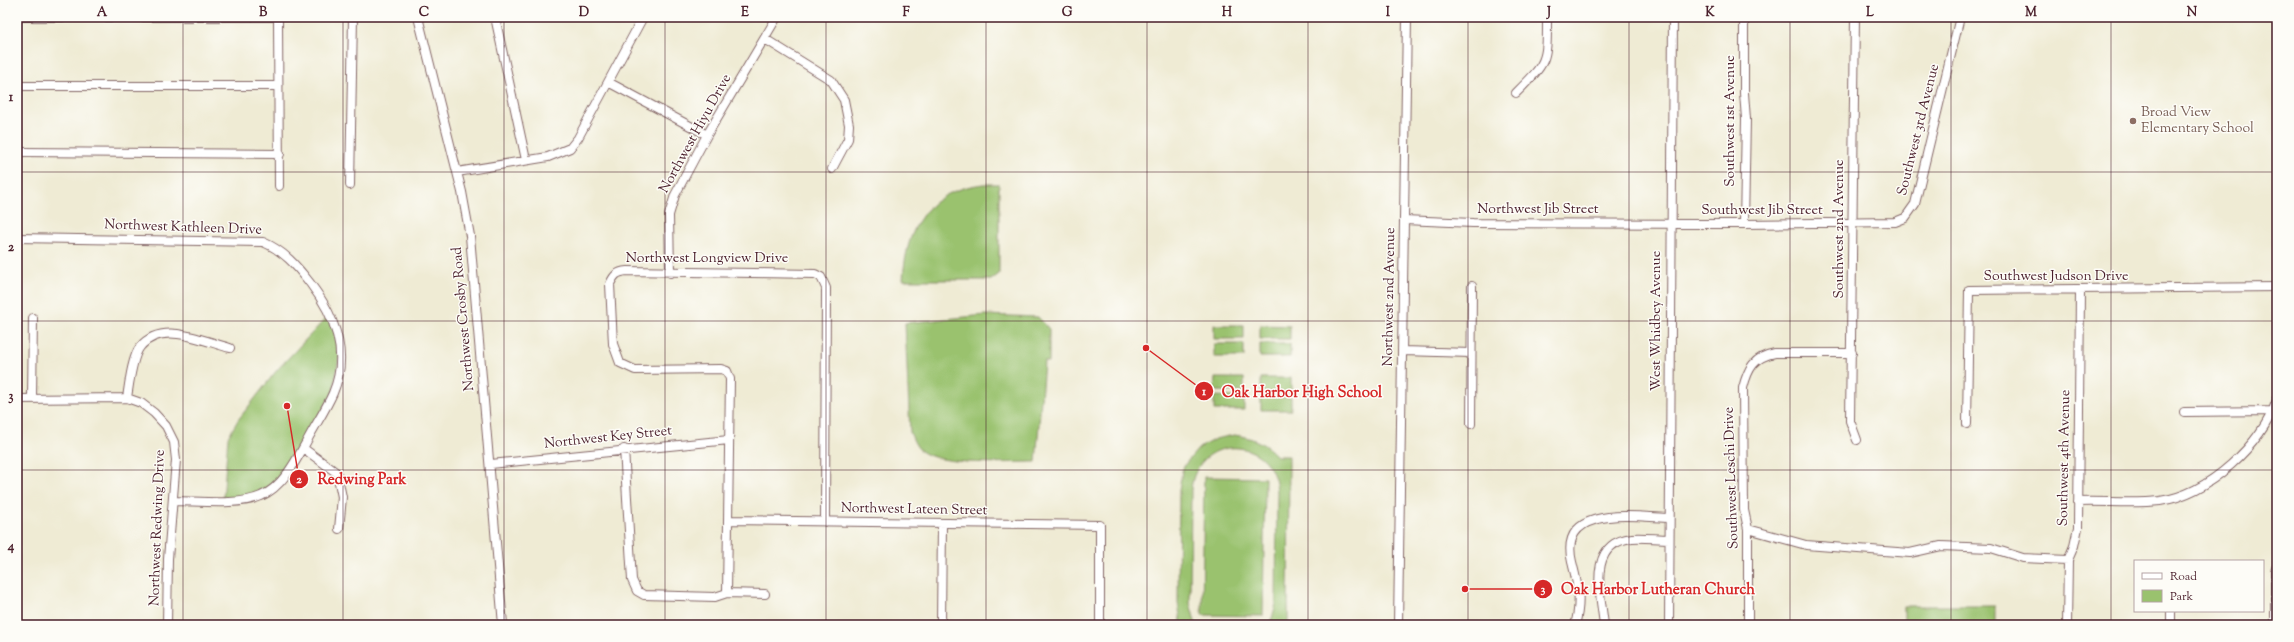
<svg xmlns="http://www.w3.org/2000/svg" width="2294" height="642" font-family="'Sorts Mill Goudy',serif">
  <style>
    .green { fill: #9ac26e; stroke: #72704c }
    .lines { fill: none; stroke-linecap: round; stroke-linejoin: round }
    .minor-casing { stroke: #846666; stroke-width: 10 }
    .minor { stroke: #fff; stroke-width: 8 }
    .grid { fill: none; stroke: #4a1f2b; stroke-width: 1; stroke-opacity: 0.55 }
    .education-dot { fill: #8d6e63; stroke: #fdfcf7; stroke-width: 1.5 }
    .labels { text-anchor: middle; dominant-baseline: central; stroke-width: 3; stroke-linejoin: round; paint-order: stroke }
    .education-label { font-size: 14px; fill: #785e54; stroke: #fdfcf7; text-anchor: start }
    .street-label { font-size: 14px; fill: #4a1f2b; stroke: #fdfcf7 }
    .leader { fill: none; stroke: #d62828; stroke-width: 1.5 }
    .callout-dot { fill: #d62828; stroke: #fdfcf7; stroke-width: 1.5 }
    .mark-label { font-size: 12px; text-anchor: middle; font-weight: bold; fill: #fff }
    .callout-label { font-size: 15px; text-anchor: middle; font-weight: bold; fill: #d62828; stroke: #fdfcf7; stroke-width: 3; stroke-linejoin: round; paint-order: stroke }
    .neatline { fill: none; stroke: #4a1f2b; stroke-width: 1.5 }
    .grid-label { font-size: 13px; text-anchor: middle; font-weight: bold; fill: #4a1f2b }
  </style>
  <rect width="100%" height="100%" fill="#fdfcf7"/>
  <filter id="ink" filterUnits="userSpaceOnUse"><feTurbulence type="fractalNoise" baseFrequency=".025" numOctaves="2"/><feDisplacementMap in="SourceGraphic" scale="8" xChannelSelector="R" yChannelSelector="G"/><feConvolveMatrix kernelMatrix="1 2 1 2 8 2 1 2 1" color-interpolation-filters="sRGB"/></filter>
  <filter id="wash" filterUnits="userSpaceOnUse"><feTurbulence type="fractalNoise" baseFrequency=".012" numOctaves="4" result="noise"/><feDisplacementMap in="SourceGraphic" scale="16" xChannelSelector="R" yChannelSelector="G"/><feGaussianBlur stdDeviation="0.9" result="paint"/><feColorMatrix in="noise" values="0 0 0 0 0 0 0 0 0 0 0 0 0 0 0 0 0 1.4 0 .05"/><feComposite in="paint" operator="in"/></filter>
  <g filter="url(#wash)">
    <rect width="100%" height="100%" fill="#efebd4"/>
    <!-- green -->
    <path class="green" d="M983 184H999V274L991 280H903C906 227 927 191 983 184Z
      M330 314 340 352 333 393 277 486 260 497 223 501 228 437 238 420 277 370Z
      M985 315 1038 317 1049 329V362H1044L1036 462C1010 462 939 467 920 450 915 445 913 439 910 432L905 323Z
      M1214 325H1244V339H1214Z
      M1260 325 1290 326V339H1260Z
      M1214 344H1244V357H1214Z
      M1260 344H1290V357H1260Z
      M1215 378H1244V392L1214 391Z
      M1261 378H1291V392H1261Z
      M1214 396 1244 397V410H1214Z
      M1261 397H1291V410H1261Z
      M1234 435C1252 437 1265 443 1277 456H1289L1288 625H1270L1276 604 1277 491C1273 434 1196 433 1191 490L1190 603 1196 625H1183L1181 622 1178 603 1179 490 1182 471 1186 463 1199 448 1215 439Z
      M1204 477 1265 478 1263 616 1202 615Z
      M1904 606H1995V625H1904Z"/>
  </g>
  <g filter="url(#ink)">
    <g class="lines">
      <!-- minor casing -->
      <g class="minor-casing">
        <path id="minor" d="M17 17H278
          M278 17 279 186
          M418 17 462 192 470 236 503 625
          M495 17 526 160
          M1855 17 1850 421 1857 440
          M765 39 831 80 844 100 849 125 848 139 832 169
          M608 82 707 135
          M17 86H278
          M1516 93C1548 61 1547 62 1547 17
          M17 152 280 154
          M457 172 548 157 570 148 578 138 643 17
          M350 185 353 17
          M1404 220 1473 223 1744 224 1895 222 1905 218 1915 204 1960 17
          M1744 224 1746 119 1744 93V17
          M17 238 263 242C284 251 296 265 310 283 335 316 350 353 333 393 326 409 316 424 308 439 297 459 283 487 261 496 239 506 198 501 173 501
          M670 273 669 215 675 195 707 135 777 17
          M1403 351 1471 353
          M127 398C129 385 132 357 140 347 162 320 203 341 230 348
          M17 399 127 398 141 403 154 413 166 426 174 442 176 460 168 559 167 625
          M32 399 33 318
          M2184 412 2273 411
          M1471 424 1472 286
          M1967 424 1969 290 2277 287
          M303 448 337 473 342 497 339 529
          M624 449 632 580 637 591 644 595 715 597 727 593 730 379 727 371 721 369 635 370 620 363 613 344 610 284C614 275 617 272 627 271L815 274 821 277 826 288 825 522
          M491 464 729 440
          M2078 502C2105 501 2134 504 2160 501 2209 494 2261 445 2277 400
          M728 520 1100 525V625
          M1748 529 1806 545 1910 553 1941 546 1991 548 2023 558 2068 560
          M727 593 765 594
          M941 625 942 523
          M1398 625 1407 17
          M1575 625C1582 600 1578 586 1572 562 1558 504 1636 517 1669 518
          M1604 625C1601 595 1586 543 1632 538 1643 537 1657 539 1669 539
          M1669 625 1673 17
          M1748 625V529L1744 510 1743 388C1748 368 1754 357 1775 353H1852
          M2067 625 2068 560 2074 546 2078 528 2080 290
          M2171 625V611
          M2275 625V571L2277 566"/>
      </g>
      <!-- minor -->
      <use href="#minor" class="minor"/>
    </g>
  </g>
  <!-- grid -->
  <path class="grid" d="M183 17V625M343 17V625M504 17V625M665 17V625M826 17V625M986 17V625M1147 17V625M1308 17V625M1468 17V625M1629 17V625M1790 17V625M1951 17V625M2111 17V625M17 172H2277M17 321H2277M17 470H2277"/>
  <!-- markers -->
  <circle class="education-dot" cx="2133" cy="121" r="4"/>
  <g class="labels">
    <!-- education labels -->
    <g class="education-label">
      <text x="2141" y="113">Broad View<tspan x="2141" dy="16">Elementary School</tspan></text>
    </g>
    <!-- street labels -->
    <g class="street-label">
      <text transform="translate(1731 121) rotate(-90)">Southwest 1st Avenue</text>
      <text transform="translate(1919 130) rotate(-76)">Southwest 3rd Avenue</text>
      <text transform="translate(696 134) rotate(-61)">Northwest Hiyu Drive</text>
      <text x="1538" y="210">Northwest Jib Street</text>
      <text x="1762" y="211">Southwest Jib Street</text>
      <text transform="translate(183 228) rotate(2)">Northwest Kathleen Drive</text>
      <text transform="translate(1840 229) rotate(-90)">Southwest 2nd Avenue</text>
      <text x="707" y="259">Northwest Longview Drive</text>
      <text x="2056" y="277">Southwest Judson Drive</text>
      <text transform="translate(1390 297) rotate(-89)">Northwest 2nd Avenue</text>
      <text transform="translate(464 319) rotate(-95)">Northwest Crosby Road</text>
      <text transform="translate(1657 321) rotate(-90)">West Whidbey Avenue</text>
      <text transform="translate(608 438) rotate(-6)">Northwest Key Street</text>
      <text transform="translate(2065 458) rotate(-89)">Southwest 4th Avenue</text>
      <text transform="translate(1732 478) rotate(-92)">Southwest Leschi Drive</text>
      <text transform="translate(914 510) rotate(1)">Northwest Lateen Street</text>
      <text transform="translate(158 528) rotate(-88)">Northwest Redwing Drive</text>
    </g>
  </g>
  <!-- callouts -->
  <path class="leader" d="M1146 348L1204 391M287 406L299 479M1465 589L1543 589"/>
  <g class="callout-dot">
    <circle cx="1146" cy="348" r="4"/>
    <circle cx="287" cy="406" r="4"/>
    <circle cx="1465" cy="589" r="4"/>
    <circle cx="1204" cy="391" r="10"/>
    <circle cx="299" cy="479" r="10"/>
    <circle cx="1543" cy="589" r="10"/>
  </g>
  <g class="mark-label">
    <text x="1204" y="395">1</text>
    <text x="299" y="483">2</text>
    <text x="1543" y="593">3</text>
  </g>
  <g class="callout-label">
    <text x="1302" y="397">Oak Harbor High School</text>
    <text x="362" y="484">Redwing Park</text>
    <text x="1658" y="594">Oak Harbor Lutheran Church</text>
  </g>
  <!-- margin -->
  <rect width="2294" height="642" fill="none" stroke="#fdfcf7" stroke-width="44"/>
  <!-- legend -->
  <rect x="2134" y="560" width="130" height="52" fill="#fdfcf7" stroke="#b5a4a5"/>
  <rect x="2142" y="573" width="20" height="6" fill="#ffffff" stroke="#b5a4a5"/>
  <text x="2170" y="580" font-size="12" fill="#4a1f2b">Road</text>
  <rect x="2142" y="590" width="20" height="12" fill="#9ac26e" stroke="#b5a4a5"/>
  <text x="2170" y="600" font-size="12" fill="#4a1f2b">Park</text>
  <rect x="22" y="22" width="2250" height="598" class="neatline"/>
  <g class="grid-label">
    <text x="102" y="16">A</text>
    <text x="263" y="16">B</text>
    <text x="424" y="16">C</text>
    <text x="584" y="16">D</text>
    <text x="745" y="16">E</text>
    <text x="906" y="16">F</text>
    <text x="1067" y="16">G</text>
    <text x="1227" y="16">H</text>
    <text x="1388" y="16">I</text>
    <text x="1549" y="16">J</text>
    <text x="1710" y="16">K</text>
    <text x="1870" y="16">L</text>
    <text x="2031" y="16">M</text>
    <text x="2192" y="16">N</text>
    <text x="11" y="101">1</text>
    <text x="11" y="251">2</text>
    <text x="11" y="400">3</text>
    <text x="11" y="550">4</text>
  </g>
</svg>
